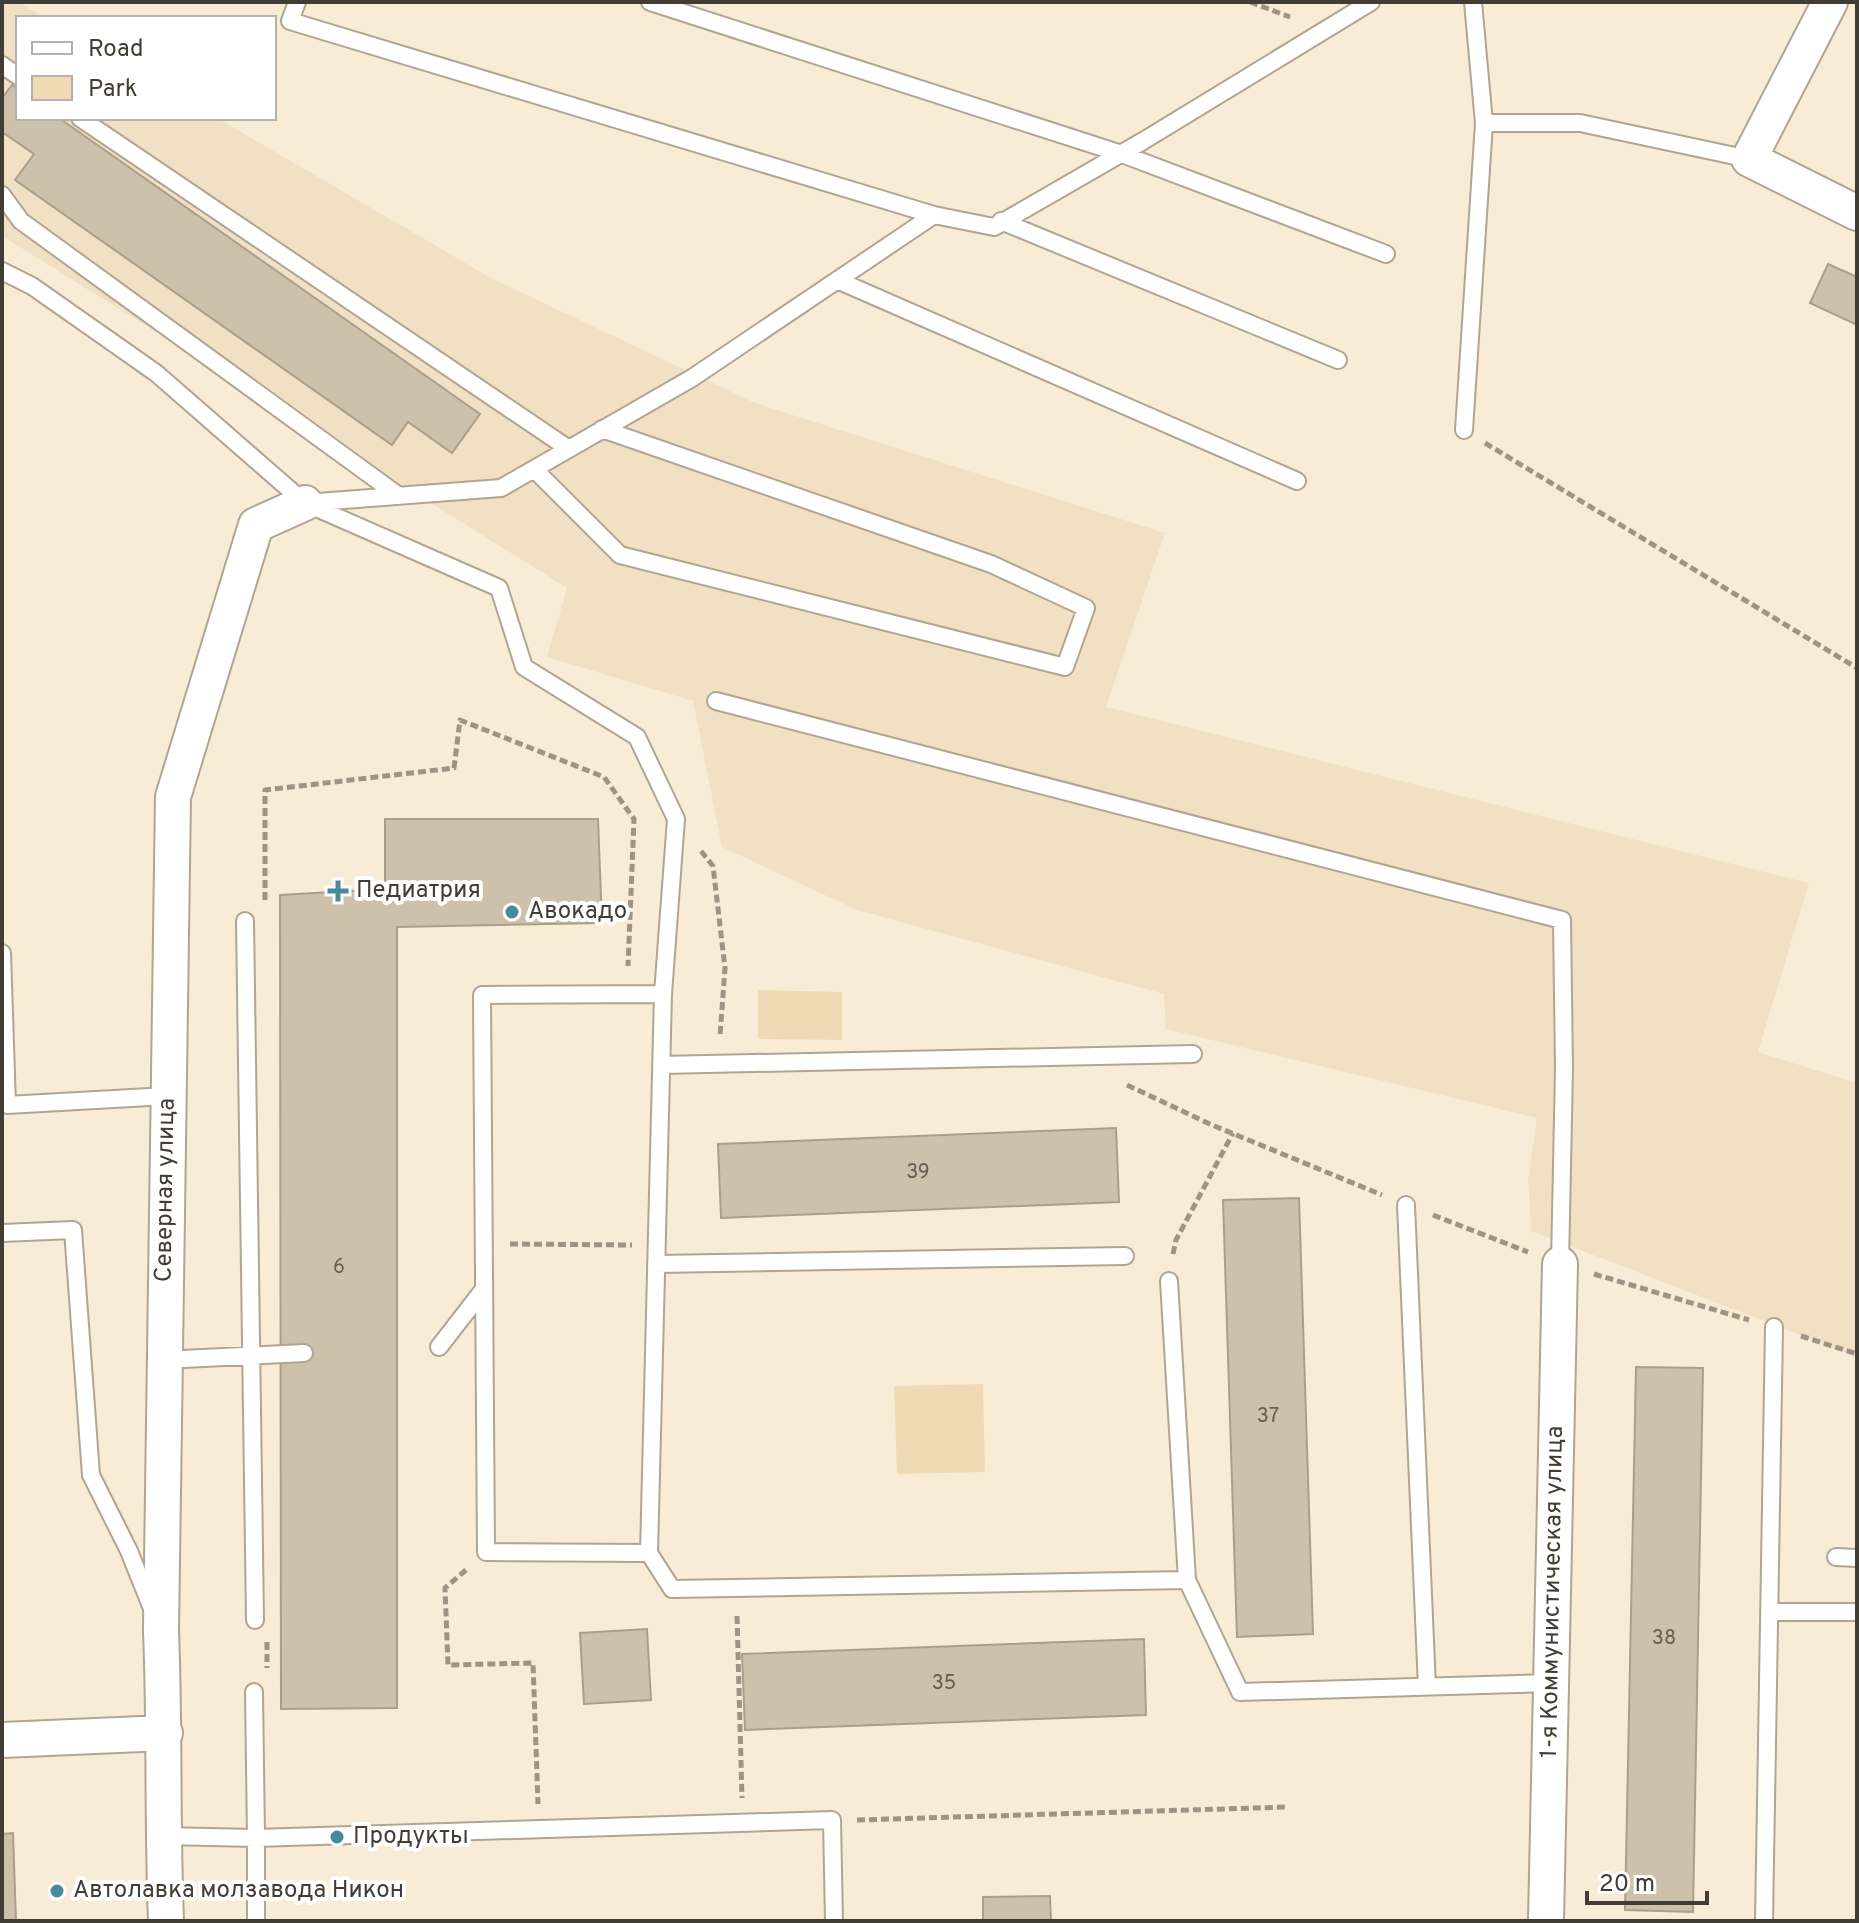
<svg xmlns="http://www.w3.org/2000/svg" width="1859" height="1923" font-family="Overpass,sans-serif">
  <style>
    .built { fill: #f2e0c5 }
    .green { fill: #f0dab6 }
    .building { fill: #cdc1ac; stroke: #ab9e8b; stroke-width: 2 }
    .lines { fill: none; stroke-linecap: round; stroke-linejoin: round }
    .lane-casing { stroke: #b1a591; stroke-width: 20 }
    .street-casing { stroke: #b1a591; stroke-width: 38 }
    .path { stroke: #9d9485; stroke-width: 5; stroke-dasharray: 8 4; stroke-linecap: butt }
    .lane { stroke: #fff; stroke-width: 16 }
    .street { stroke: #fff; stroke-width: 34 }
    .poi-dot { fill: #478a9a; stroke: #fff; stroke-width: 3 }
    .labels { text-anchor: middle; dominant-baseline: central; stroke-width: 8; stroke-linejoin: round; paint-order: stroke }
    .number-label { font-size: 20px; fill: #645d52 }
    .poi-label { font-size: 24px; fill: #413c34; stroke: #fff; text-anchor: start }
    .street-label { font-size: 24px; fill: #413c34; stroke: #fff }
  </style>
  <rect width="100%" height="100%" fill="#f9ecd7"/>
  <!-- built -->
  <path class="built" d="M2 2H18L45 18H18V118H217L491 278 755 403 1165 533 1106 707 1809 883 1758 1052 1857 1083V1357L1531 1231 1528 1179 1537 1118 1166 1029 1164 994 857 910 722 847 693 701 547 657 567 588 2 236Z"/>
  <!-- green -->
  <path class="green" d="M758 990 842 992V1040L758 1039Z
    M983 1384 985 1472 897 1474 894 1386Z"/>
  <!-- building -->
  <path class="building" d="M12 85 18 89V118H59L480 414 452 453 408 422 392 445 15 180 34 154 2 132V98Z
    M1828 264 1857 277V325L1810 303Z
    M385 819H598L602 923 397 927V1708L281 1709 280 895 385 889Z
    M1116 1128 1119 1202 721 1218 718 1144Z
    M1299 1198 1313 1634 1237 1637 1223 1200Z
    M1636 1367 1703 1368 1693 1912 1625 1910Z
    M647 1629 651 1700 584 1704 580 1633Z
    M1144 1639 1146 1715 745 1730 742 1654Z
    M13 1833 16 1921H2V1834Z
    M1050 1896 1051 1921H983V1897Z"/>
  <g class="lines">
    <!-- lane casing -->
    <g class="lane-casing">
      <path id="lane" d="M297 2 290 21 934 215
        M650 2 1122 154 1386 254
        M1473 2 1484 123H1580L1749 159
        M2 65 18 76
        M80 118 569 449
        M2 195 21 221 399 496
        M1001 221 1338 360
        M2 271 32 286 156 373 305 503 499 588 524 667 637 737 676 819 663 994
        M837 280 1297 481
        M1464 430 1484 123
        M534 469 620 555 1065 667 1086 608 991 564 602 429
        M305 503 501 488 692 378 934 215 994 227 1143 141 1371 2
        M716 701 1562 920 1564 1068 1560 1264
        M245 921 255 1620
        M2 953 7 1105 167 1096
        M661 1065 1193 1054
        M1406 1205 1427 1687
        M2 1233 73 1230 91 1475 129 1551 153 1611
        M656 1264 1125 1256
        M1169 1281 1187 1580
        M439 1347 484 1289
        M163 1360 304 1353
        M649 1553 486 1552 482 995 663 994 649 1553 672 1589 1187 1580 1240 1692 1551 1683
        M1836 1557 1857 1558
        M1769 1612H1857
        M254 1692 256 1838 832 1820 834 1921
        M163 1836 256 1838V1921
        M1764 1921 1774 1327"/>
    </g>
    <!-- street casing -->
    <g class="street-casing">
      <path id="street" d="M1830 2 1749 159 1857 213
        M2 1740 165 1733
        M166 1921C162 1824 165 1728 161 1631L173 797 256 525 305 503
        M1546 1921 1560 1264"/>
    </g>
    <!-- path -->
    <path class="path" d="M1250 2 1290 17
      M1485 443 1857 668
      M701 851 713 866 725 968 720 1036
      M265 900V790L454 768 460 720 604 777 634 819 628 966
      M1127 1085 1212 1125 1382 1195
      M1433 1215 1528 1252
      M510 1244 632 1245
      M1173 1254 1176 1240 1233 1133
      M1594 1274 1749 1320
      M1801 1336 1857 1354
      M466 1570 445 1588 448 1665 533 1663 538 1804
      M737 1616 742 1798
      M267 1642V1668
      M857 1820 1288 1807"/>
    <!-- lane -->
    <use href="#lane" class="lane"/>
    <!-- street -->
    <use href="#street" class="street"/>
  </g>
  <!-- markers -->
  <g class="poi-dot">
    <path d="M334 879h8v8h8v8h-8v8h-8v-8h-8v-8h8z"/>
    <circle cx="512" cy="912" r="8"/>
    <circle cx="337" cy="1837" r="8"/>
    <circle cx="57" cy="1891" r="8"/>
  </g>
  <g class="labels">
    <!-- number labels -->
    <g class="number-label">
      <text x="918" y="1173">39</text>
      <text x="339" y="1268">6</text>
      <text x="1268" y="1417">37</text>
      <text x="1664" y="1639">38</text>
      <text x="944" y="1684">35</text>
    </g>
    <!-- poi labels -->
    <g class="poi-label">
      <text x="356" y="891">Педиатрия</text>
      <text x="528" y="912">Авокадо</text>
      <text x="353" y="1837">Продукты</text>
      <text x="73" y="1891">Автолавка молзавода Никон</text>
    </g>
    <!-- street labels -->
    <g class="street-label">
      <text transform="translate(166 1190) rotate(-89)">Северная улица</text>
      <text transform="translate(1553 1592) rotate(-89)">1-я Коммунистическая улица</text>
    </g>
  </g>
  <!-- border -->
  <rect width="1859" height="1923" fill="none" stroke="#413c34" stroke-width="8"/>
  <!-- legend -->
  <rect x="16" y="16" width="260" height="104" fill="#ffffff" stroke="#b3b1ae" stroke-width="2"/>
  <rect x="32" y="42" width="40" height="12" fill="#ffffff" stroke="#b3b1ae" stroke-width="2"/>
  <text x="88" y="56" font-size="24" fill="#413c34">Road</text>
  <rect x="32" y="76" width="40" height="24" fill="#f0dab6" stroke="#b3b1ae" stroke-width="2"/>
  <text x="88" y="96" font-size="24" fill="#413c34">Park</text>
  <!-- scale -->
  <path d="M1587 1891v12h120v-12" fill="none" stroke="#413c34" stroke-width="4"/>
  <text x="1599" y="1891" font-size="24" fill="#413c34" stroke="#ffffff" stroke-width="6" paint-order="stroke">20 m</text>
</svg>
